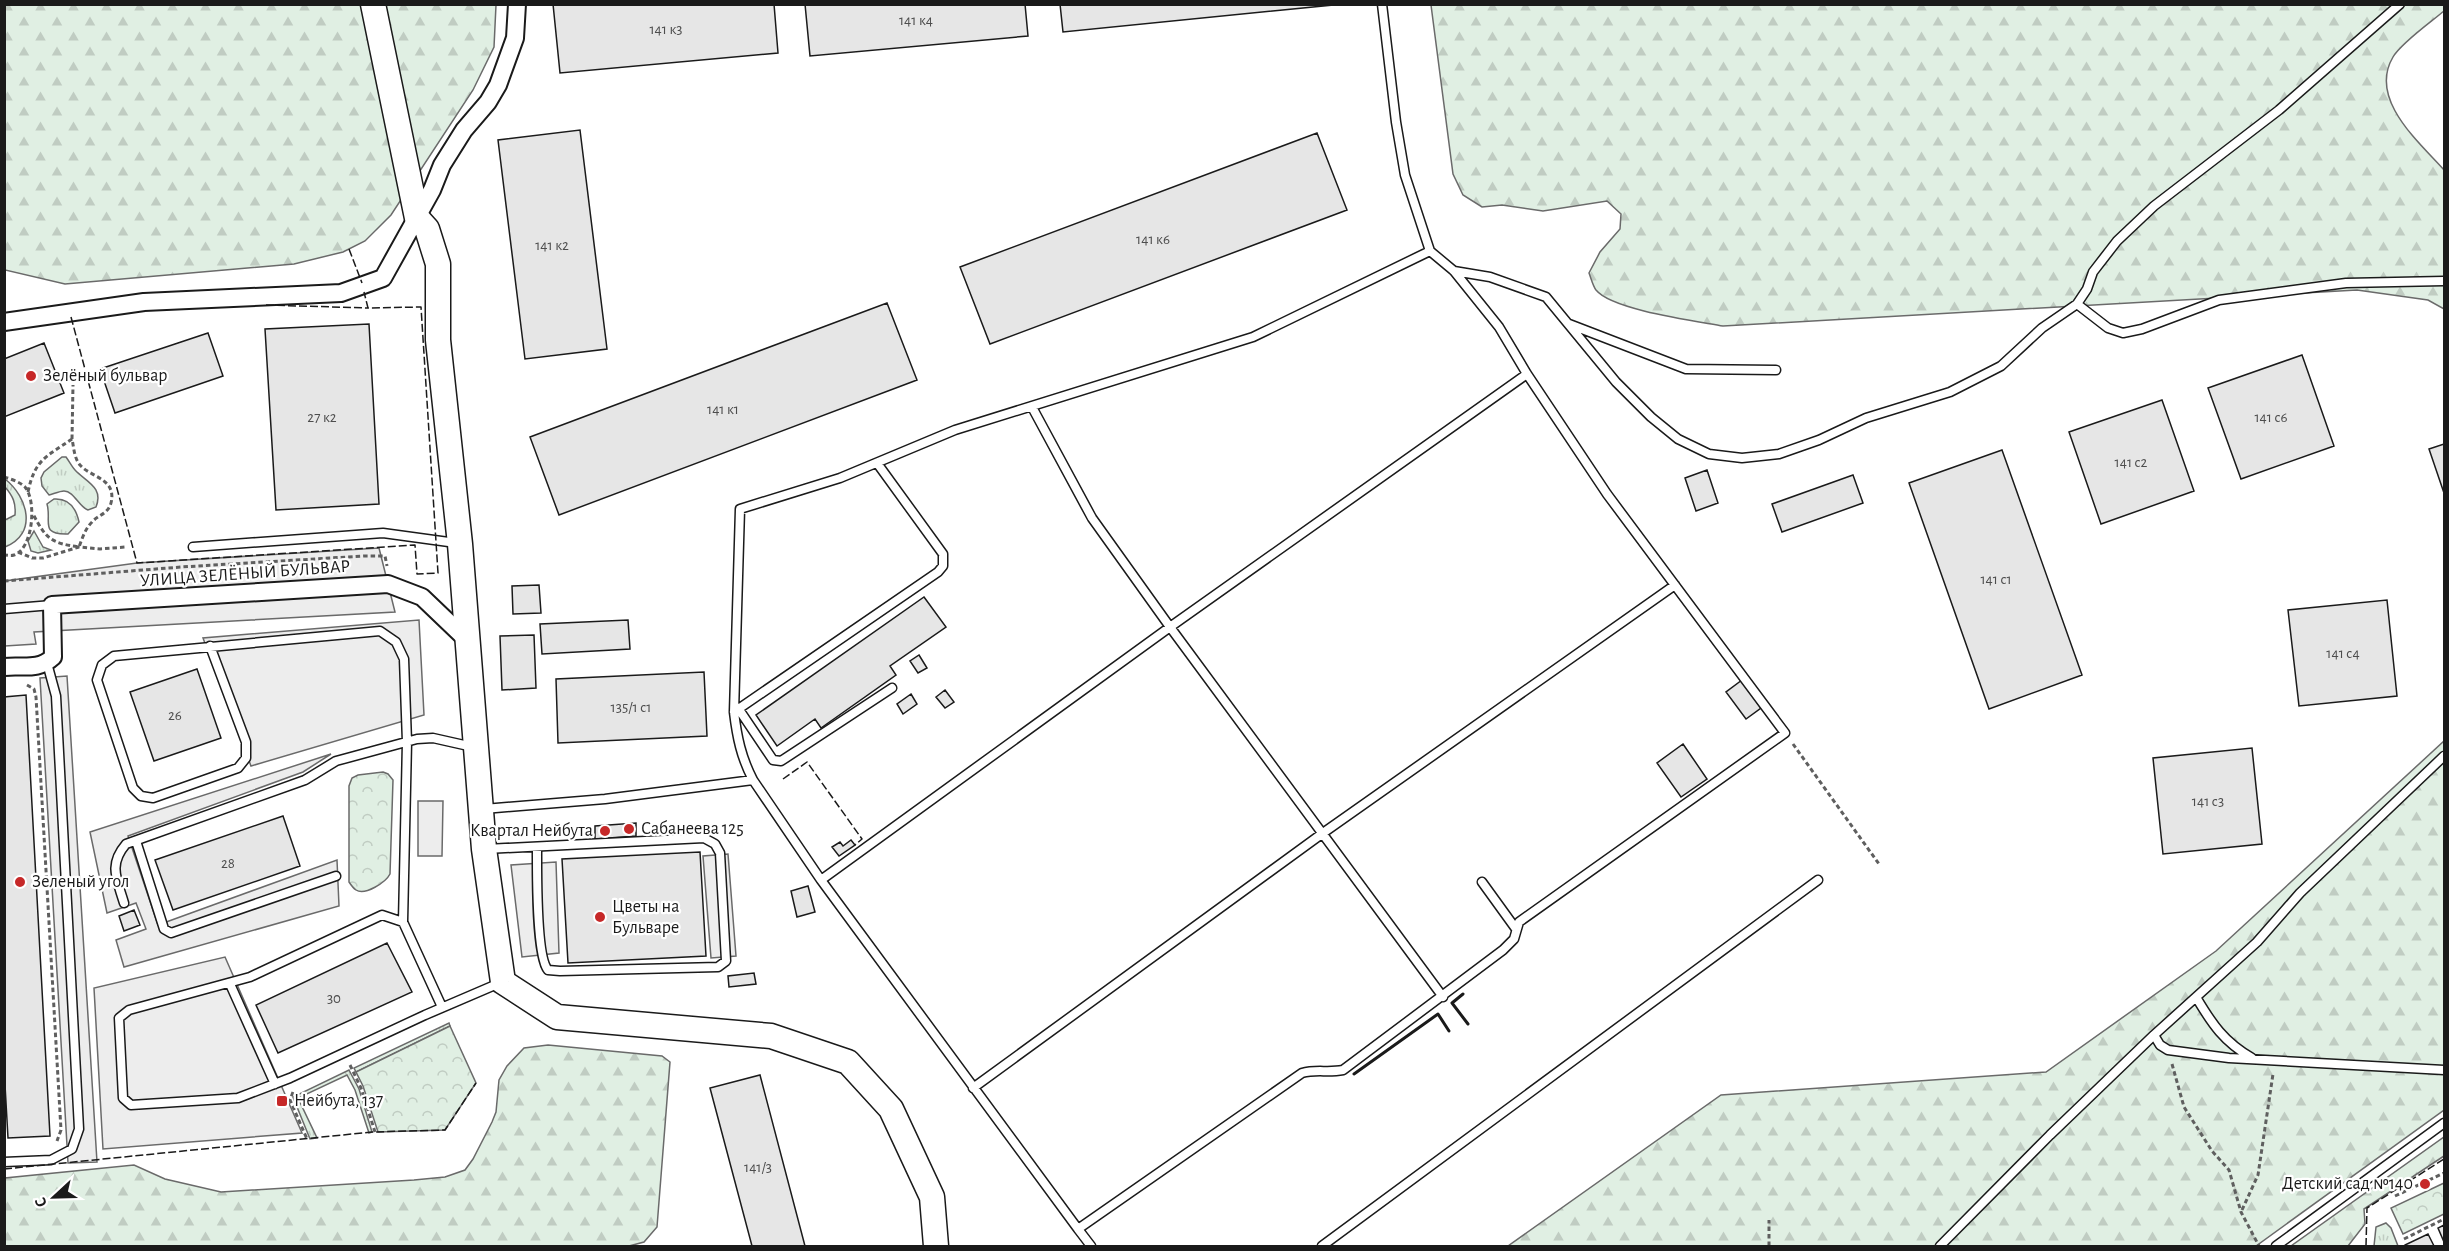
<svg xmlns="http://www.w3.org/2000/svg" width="2449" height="1251" font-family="'Alegreya Sans',sans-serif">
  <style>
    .grass { fill: url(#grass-tufts); stroke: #6a6a6a; stroke-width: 1.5 }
    .forest { fill: url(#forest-firs); stroke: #6a6a6a; stroke-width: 1.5 }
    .park { fill: url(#park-crowns); stroke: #6a6a6a; stroke-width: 1.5 }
    .parking { fill: #ededed; stroke: #6a6a6a; stroke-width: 1.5 }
    .building { fill: #e6e6e6; stroke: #1a1a1a; stroke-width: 1.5 }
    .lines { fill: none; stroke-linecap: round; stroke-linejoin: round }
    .service-casing { stroke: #1a1a1a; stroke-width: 11 }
    .minor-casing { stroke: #1a1a1a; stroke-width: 20 }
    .secondary-casing { stroke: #1a1a1a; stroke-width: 27 }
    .path { stroke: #5f5f5f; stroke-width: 3; stroke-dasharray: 4.5 3; stroke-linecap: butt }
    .service { stroke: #fff; stroke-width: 8 }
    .minor { stroke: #fff; stroke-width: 16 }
    .secondary { stroke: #fff; stroke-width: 24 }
    .fence { stroke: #1a1a1a; stroke-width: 1.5; stroke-dasharray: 8 3; stroke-linecap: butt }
    .wall { stroke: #1a1a1a; stroke-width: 3 }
    .poi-dot { fill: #c62828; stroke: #fff; stroke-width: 2 }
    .labels { text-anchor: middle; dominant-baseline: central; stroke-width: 4.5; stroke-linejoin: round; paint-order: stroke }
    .number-label { font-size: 15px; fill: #4d4d4d }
    .poi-label { font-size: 18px; fill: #1a1a1a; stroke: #fff; text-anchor: start }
    .street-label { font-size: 18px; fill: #1a1a1a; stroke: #fff }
  </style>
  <defs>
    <pattern id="grass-tufts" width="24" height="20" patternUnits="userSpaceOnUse" patternTransform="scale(1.5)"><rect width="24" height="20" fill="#e0efe3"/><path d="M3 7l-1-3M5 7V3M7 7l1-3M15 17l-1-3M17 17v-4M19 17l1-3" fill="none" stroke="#c0ccc2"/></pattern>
    <pattern id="forest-firs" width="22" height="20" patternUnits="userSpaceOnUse" patternTransform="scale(1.5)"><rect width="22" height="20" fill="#e0efe3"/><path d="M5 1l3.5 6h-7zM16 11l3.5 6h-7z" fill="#c0ccc2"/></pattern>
    <pattern id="park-crowns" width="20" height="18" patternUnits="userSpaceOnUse" patternTransform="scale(1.5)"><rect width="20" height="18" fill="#e0efe3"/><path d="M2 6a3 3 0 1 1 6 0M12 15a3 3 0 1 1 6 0" fill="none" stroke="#c0ccc2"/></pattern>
  </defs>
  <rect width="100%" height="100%" fill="#fff"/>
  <!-- grass -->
  <path class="grass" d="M62 457H66C69 461 72 467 75 470 86 482 104 487 96 507L88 510C79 507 74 491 64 491 60 491 53 494 49 495L42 486 41 478 44 472Z
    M5 479C28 497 38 534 5 547V520L15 515C16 503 13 496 5 487Z
    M54 499C69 498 76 508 79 522L68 534C39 535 52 521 47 504Z
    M34 531 43 547 51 550 38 553 31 551 28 541Z
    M449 1023 450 1026 356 1072 354 1068Z
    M349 1070 359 1089 372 1132 369 1133 355 1090 347 1075 298 1098 317 1138 310 1139 293 1097Z
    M2386 1223 2391 1228 2398 1246H2374L2376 1227Z"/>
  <!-- forest -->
  <path class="forest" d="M5 5H496L494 47 473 90 391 215 365 241 343 252 294 264 65 284 5 270Z
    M1431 5H2444V11C2431 22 2401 43 2393 57 2368 99 2419 142 2444 170V309L2428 300 2357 290 1723 326C1696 321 1612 310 1596 290 1593 286 1591 278 1589 273L1600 252 1620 229 1621 214 1607 201 1543 211 1502 205 1482 207 1463 195 1453 174Z
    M2444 741V1110L2256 1246H1508L1721 1095 2046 1072 2216 951Z
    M548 1045 662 1056 670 1062 657 1227 644 1242 629 1246H5V1178L134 1165 165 1179 221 1192 414 1180 445 1177 465 1170 473 1159 492 1122 496 1112 499 1080 507 1066 524 1048Z
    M2444 1137V1156L2364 1209 2365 1224 2348 1246H2291Z"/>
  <!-- park -->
  <path class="park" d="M383 772 388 774 393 780 390 874C386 882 365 896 356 890 353 888 351 885 349 882V786L352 778 358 775Z
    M450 1026 476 1083 445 1130 378 1132 363 1086 356 1072Z
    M2444 1183V1214L2403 1234 2391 1208Z"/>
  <!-- parking -->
  <path class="parking" d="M379 548 395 612 34 632 36 644 5 646V581L137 563Z
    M419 620 424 715 251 766 203 638Z
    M67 676 97 1162 68 1163 40 678Z
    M331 754 303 772 128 836 158 925 337 860 339 906 124 967 116 940 146 929 136 903 107 913 90 832Z
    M418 801H443L442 856H418Z
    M728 854 736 956 711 958 703 856Z
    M556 862 559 953 522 957 511 865Z
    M225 957 302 1133 103 1149 94 988Z"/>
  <!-- building -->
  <path class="building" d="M553 4H774L778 53 560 73Z
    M805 4H1025L1028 36 810 56Z
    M1060 4H1333V5L1063 32Z
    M580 130 607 349 525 359 498 140Z
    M1317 133 1347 210 990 344 960 267Z
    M887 303 917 380 559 515 530 437Z
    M369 324 379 504 276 510 265 329Z
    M208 333 223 376 115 413 100 369Z
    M44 343 64 393 4 417V359Z
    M2302 355 2334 446 2241 479 2208 388Z
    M2162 400 2194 491 2101 524 2069 432Z
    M2444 444V493L2429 449Z
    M2002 450 2082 675 1989 709 1909 483Z
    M1707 470 1718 503 1696 511 1685 478Z
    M1853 475 1863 503 1782 532 1772 504Z
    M539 585 541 613 513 614 512 586Z
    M924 597 946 627 890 666 896 675 821 728 815 719 777 746 756 715Z
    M2387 600 2397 696 2299 706 2288 610Z
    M628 620 630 649 542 654 540 624Z
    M534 635 536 688 502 690 500 636Z
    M919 655 927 668 918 673 910 661Z
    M197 669 221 738 154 761 130 692Z
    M704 672 707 736 558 743 556 679Z
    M1742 680 1761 708 1746 719 1726 692Z
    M945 690 954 702 945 708 936 697Z
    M911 694 917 704 903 714 897 704Z
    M26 695 50 1136 8 1138 4 1067V697Z
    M1683 744 1707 779 1681 797 1657 763Z
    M2252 748 2262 844 2163 854 2153 758Z
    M283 816 300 866 173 910 155 860Z
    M636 823V836L595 839V826Z
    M851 840 855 845 839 856 832 847 840 842 843 846Z
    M700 852 706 956 568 963 562 859Z
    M808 886 815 912 797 917 791 891Z
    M134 910 140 925 124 931 119 916Z
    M387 943 412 992 278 1053 256 1005Z
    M754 973 756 984 729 987 728 976Z
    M760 1075 805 1246H752L710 1088Z
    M2444 1225V1242L2438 1228Z
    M2428 1234 2434 1246H2405V1245Z"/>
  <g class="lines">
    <!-- service casing -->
    <g class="service-casing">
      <path id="service" d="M1454 271 1490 277 1546 297 1616 382 1651 417 1678 439 1709 454 1742 458 1779 454 1819 440 1866 418 1950 392 2001 366 2042 328 2077 304 2108 328 2123 333 2142 329 2219 300 2346 283 2444 281
        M2077 304 2087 289 2093 272 2117 241 2154 206 2279 110 2400 4
        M1569 324 1686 369 1776 370
        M1032 407 1092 518 1170 627 1443 997
        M193 547 383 533 456 543
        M4 609 52 605
        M210 646 246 742V758L238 768 153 798 141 796 133 788 97 680 102 665 114 656 380 631 396 642 404 659 407 742 403 922
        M738 708 773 760 781 761 892 688
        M734 712 938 572 943 566V554L877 463
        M2444 756 2300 893 2257 942 2154 1035 2160 1045 2168 1050 2229 1058 2444 1070
        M753 780C741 757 737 737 734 712L740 509 840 478 955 430 1253 337 1430 251
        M484 809 605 799 753 780 821 880 1078 1229 1302 1073C1316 1069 1328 1073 1343 1070L1503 950 1514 939 1519 922 1785 733 1607 494 1527 374 1499 327 1454 271 1430 251 1405 175 1396 122 1382 4
        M136 841 164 929 171 933 336 876
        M486 849 704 838 715 844 720 853 726 961 718 967 560 971 548 970C536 957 537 869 537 847
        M821 880 1170 627 1527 374
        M1482 882 1516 929
        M124 903C117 879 108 865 126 844L305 780 336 761 417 739 433 738 473 747
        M230 984 275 1084
        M2196 997C2212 1024 2224 1042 2252 1058
        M442 1007 403 922 382 915 250 977 129 1010 119 1018 123 1098 131 1105 238 1098 290 1078 425 1015 502 982
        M973 1088 1323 833 1675 585
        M4 1162 51 1160 72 1149 79 1129 56 696 47 663
        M1078 1229 1091 1246
        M1322 1246 1818 880
        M1940 1246 2050 1135 2154 1035
        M2276 1246 2444 1123"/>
    </g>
    <!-- minor casing -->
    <g class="minor-casing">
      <path id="minor" d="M4 322 144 302 341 293 383 278 432 190 442 165 464 130 488 102 498 85 515 38 517 4
        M4 667C23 665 38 671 53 657L52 605 388 584 422 597 468 641"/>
    </g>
    <!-- secondary casing -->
    <g class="secondary-casing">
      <path id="secondary" d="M373 4 417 218 427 229 438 264V340L460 544 484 849 503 982 557 1017 771 1036 848 1062 891 1109 932 1197 936 1246"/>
    </g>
    <!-- path -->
    <path class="path" d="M72 439 73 385
      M4 477C11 479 20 482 25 487 37 501 33 549 14 555 11 556 8 555 4 555
      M28 492C35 459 46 457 72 439 74 448 74 459 81 466 91 477 117 479 111 503 108 514 98 515 92 522 85 529 82 539 79 547 51 543 46 539 33 514
      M18 552 32 558H43L79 547 100 549 126 547
      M4 581 181 567 364 556H385L387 566
      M27 685 34 689 36 697 61 1130 57 1141
      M1793 744 1879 864
      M2172 1064 2184 1107 2212 1151 2229 1170 2241 1212 2259 1246
      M350 1065 361 1088 375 1132
      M293 1092 290 1100 307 1139
      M2395 1196 2444 1173
      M2242 1210 2258 1175 2273 1074
      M2404 1239 2444 1219
      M1769 1246V1220"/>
    <!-- service -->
    <use href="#service" class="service"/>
    <!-- minor -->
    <use href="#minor" class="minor"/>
    <!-- secondary -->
    <use href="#secondary" class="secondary"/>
    <!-- fence -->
    <path class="fence" d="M349 249 362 283
      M266 305 368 308
      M71 317 137 563 415 545 417 574 438 573 421 307 368 308 364 292
      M783 779 807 762 862 839 855 845
      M4 1169 372 1132 445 1130 476 1083
      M2366 1246 2367 1208 2444 1159"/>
    <!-- wall -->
    <path class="wall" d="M1463 994 1452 1003 1468 1024
      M1354 1074 1438 1014 1449 1031"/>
  </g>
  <!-- markers -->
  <g class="poi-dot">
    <circle cx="31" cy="376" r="6"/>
    <circle cx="629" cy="829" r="6"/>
    <circle cx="605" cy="831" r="6"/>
    <circle cx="20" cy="882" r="6"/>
    <circle cx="600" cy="917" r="6"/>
    <rect x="276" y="1095" width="12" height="12" rx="3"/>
    <circle cx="2425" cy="1184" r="6"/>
  </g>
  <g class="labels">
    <!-- number labels -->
    <g class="number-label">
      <text x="916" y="20">141 к4</text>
      <text x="666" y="29">141 к3</text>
      <text x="1153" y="239">141 к6</text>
      <text x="552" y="245">141 к2</text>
      <text x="723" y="409">141 к1</text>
      <text x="322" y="417">27 к2</text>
      <text x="2271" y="417">141 с6</text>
      <text x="2131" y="462">141 с2</text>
      <text x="1996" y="579">141 с1</text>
      <text x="2343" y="653">141 с4</text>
      <text x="631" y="707">135/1 с1</text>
      <text x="175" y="715">26</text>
      <text x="2208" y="801">141 с3</text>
      <text x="228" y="863">28</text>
      <text x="334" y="998">30</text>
      <text x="758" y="1167">141/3</text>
    </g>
    <!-- poi labels -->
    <g class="poi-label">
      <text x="43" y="376">Зелёный бульвар</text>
      <text x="641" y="829">Сабанеева 125</text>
      <text x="593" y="831" text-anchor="end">Квартал Нейбута</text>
      <text x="32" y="882">Зеленый угол</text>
      <text x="612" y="907">Цветы на<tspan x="612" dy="21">Бульваре</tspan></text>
      <text x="294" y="1101">Нейбута, 137</text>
      <text x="2413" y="1184" text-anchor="end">Детский сад №140</text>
    </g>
    <!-- street labels -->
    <g class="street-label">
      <text transform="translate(245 574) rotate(-4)">УЛИЦА ЗЕЛЁНЫЙ БУЛЬВАР</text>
    </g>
  </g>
  <!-- border -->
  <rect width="2449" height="1251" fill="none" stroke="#1a1a1a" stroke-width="12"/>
  <!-- north arrow -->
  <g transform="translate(54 1197) rotate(248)" stroke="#ffffff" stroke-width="4.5" paint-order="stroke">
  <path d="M0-4.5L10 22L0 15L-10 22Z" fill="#1a1a1a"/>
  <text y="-9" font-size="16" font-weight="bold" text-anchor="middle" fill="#1a1a1a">С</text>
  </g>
</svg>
